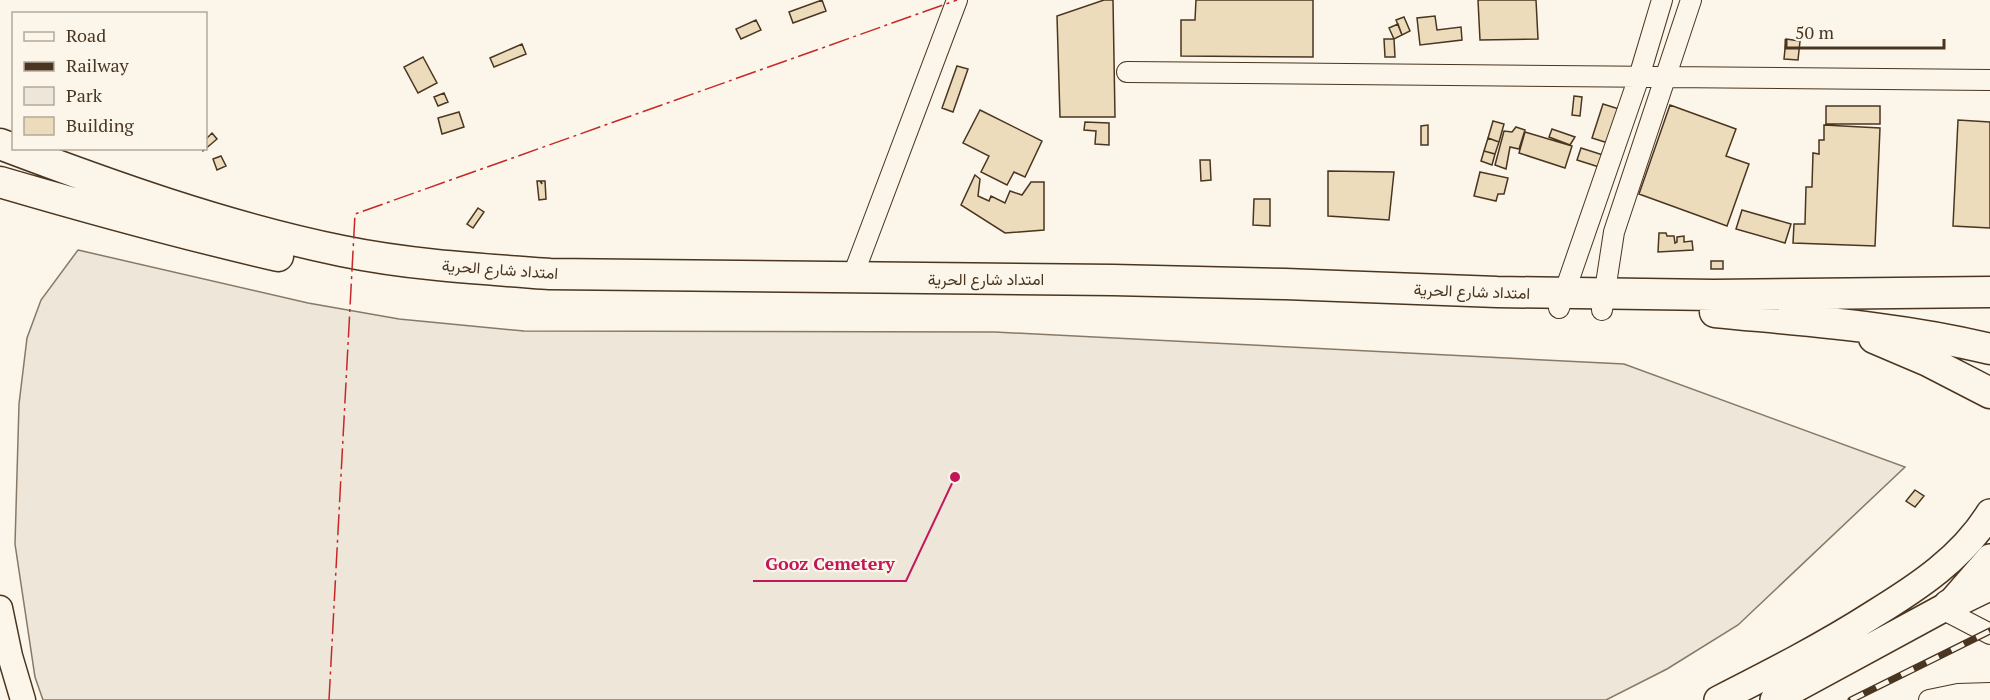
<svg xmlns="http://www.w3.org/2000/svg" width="1990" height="700" font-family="'PT Serif',Vazirmatn,serif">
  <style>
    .green { fill: #ede6d9; stroke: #887966; stroke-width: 1.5 }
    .building { fill: #ecdcbc; stroke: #4a3520; stroke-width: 1.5 }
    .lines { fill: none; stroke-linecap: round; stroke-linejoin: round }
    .minor-casing { stroke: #4a3520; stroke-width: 22 }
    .tertiary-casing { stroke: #4a3520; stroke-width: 27 }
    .secondary-casing { stroke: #4a3520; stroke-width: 30 }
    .primary-casing { stroke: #4a3520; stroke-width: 33 }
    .minor { stroke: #fbf6e9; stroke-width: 20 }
    .tertiary { stroke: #fbf6e9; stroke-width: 24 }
    .secondary { stroke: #fbf6e9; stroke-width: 27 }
    .primary { stroke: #fbf6e9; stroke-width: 30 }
    .rail-casing { stroke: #4a3520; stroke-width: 7 }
    .rail { stroke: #fbf6e9; stroke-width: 4.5; stroke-dasharray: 14; stroke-linecap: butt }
    .power { stroke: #c62828; stroke-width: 1.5; stroke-dasharray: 21 4.5 3 4.5; stroke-linecap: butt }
    .labels { text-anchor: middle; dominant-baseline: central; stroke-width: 4.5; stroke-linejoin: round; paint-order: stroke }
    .street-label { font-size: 16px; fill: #4a3520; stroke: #fbf6e9 }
    .leader { fill: none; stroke: #c2185b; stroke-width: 2 }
    .callout-dot { fill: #c2185b; stroke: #fbf6e9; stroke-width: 2 }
    .callout-label { font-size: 18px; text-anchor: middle; font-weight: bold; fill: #c2185b; stroke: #fbf6e9; stroke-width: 4.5; stroke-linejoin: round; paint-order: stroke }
  </style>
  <rect width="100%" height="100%" fill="#fbf6e9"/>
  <!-- green -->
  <path class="green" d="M78 250 308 303 399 319 524 331 995 332 1624 364 1905 467 1738 625 1667 669 1606 700H43L35 677 15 544 19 404 27 338 41 300Z"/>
  <!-- building -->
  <path class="building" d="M822 0 826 11 793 23 789 12Z
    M1104 0H1113L1115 117H1060L1057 16Z
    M1196 0H1313V57L1181 56V20H1195Z
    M1478 0H1536L1538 39 1480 40Z
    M1435 16 1437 30 1461 27 1462 40 1420 45 1417 18Z
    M1404 17 1410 31 1402 35 1396 20Z
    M756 20 761 30 741 39 736 29Z
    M1398 24 1402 35 1394 39 1389 28Z
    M1384 39H1394L1395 57H1385Z
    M1786 39 1800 41 1798 60 1784 59Z
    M522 44 526 54 494 67 490 58Z
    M423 57 437 83 418 93 404 67Z
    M957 66 968 69 953 112 942 108Z
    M444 93 448 102 438 106 434 97Z
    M1574 96 1582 97 1580 116 1572 115Z
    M1603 104 1619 109 1608 143 1592 138Z
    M1670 105 1736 129 1726 156 1749 164 1727 226 1639 194Z
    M1826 106H1880V124H1826Z
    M980 110 1042 141 1025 177 1014 172 1007 185 981 172 989 156 963 143Z
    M459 112 464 127 442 134 438 118Z
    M1958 120 1990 122V228L1953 226Z
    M1493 121 1504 124 1499 142 1488 138Z
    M1085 122 1109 123V145L1095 144 1096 131 1084 130Z
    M1428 125V145H1421V126Z
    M1824 125 1880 128 1875 246 1793 243 1794 224H1805L1806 187H1812L1813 153 1819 154V140H1824Z
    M1516 127 1525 130 1519 149 1510 147 1506 169 1495 165 1504 131 1512 132Z
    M1552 129 1575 137 1570 145 1549 137Z
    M1525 132 1572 146 1565 168 1519 153Z
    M212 133 217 139 203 151 201 148H206V139Z
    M1488 138 1499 142 1495 154 1484 151Z
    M1581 148 1603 155 1599 167 1577 160Z
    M1484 151 1495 154 1492 165 1481 161Z
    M221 156 226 166 217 170 213 159Z
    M1200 160H1210L1211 180 1201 181Z
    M1328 171 1394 172 1389 220 1328 216Z
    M1480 172 1508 178 1504 194H1498L1496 201 1474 196Z
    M975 175 980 179 978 196 989 201 991 196 1005 203 1010 191 1022 195 1031 182H1044V230L1005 233 961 205Z
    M537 181H540L542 184 541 181H545L546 199 539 200Z
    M1254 199H1270V226L1253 225Z
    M478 208 484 212 473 228 467 224Z
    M1742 210 1791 224 1785 243 1736 229Z
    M1659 233H1666L1667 236H1674L1675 243 1677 242V237L1684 236V242L1692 241 1693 250 1658 252Z
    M1711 261H1723V269H1711Z
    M1915 490 1924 496 1915 507 1906 501Z"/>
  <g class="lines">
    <!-- minor casing -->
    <g class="minor-casing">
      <path id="minor" d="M1127 72 1990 80
        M852 278 957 0
        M1559 308 1639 77 1662 0
        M1602 310 1614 232 1691 0
        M1942 609 1990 634
        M1929 700 1958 694 1990 693"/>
    </g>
    <!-- tertiary casing -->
    <g class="tertiary-casing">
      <path id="tertiary" d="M0 608 10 656 23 700"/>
    </g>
    <!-- secondary casing -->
    <g class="secondary-casing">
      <path id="secondary" d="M1718 700C1771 673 1824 646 1874 614 1918 587 1962 558 1990 513
        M1774 700 1949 605 1990 558"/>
    </g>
    <!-- primary casing -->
    <g class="primary-casing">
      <path id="primary" d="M0 144C111 186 225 227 342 251 410 265 480 269 550 274L1113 280 1285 284 1497 292 1714 295 1990 292
        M0 182C92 209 184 234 278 256
        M1715 312C1807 321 1900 327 1990 349
        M1874 338 1928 361 1990 393
        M1949 605 1990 585"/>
    </g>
    <!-- minor -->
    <use href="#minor" class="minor"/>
    <!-- tertiary -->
    <use href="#tertiary" class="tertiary"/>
    <!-- secondary -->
    <use href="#secondary" class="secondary"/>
    <!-- primary -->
    <use href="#primary" class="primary"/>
    <!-- rail casing -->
    <g class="rail-casing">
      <path id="rail" d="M1851 700 1990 631"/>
    </g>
    <!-- rail -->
    <use href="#rail" class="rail"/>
    <!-- power -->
    <path class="power" d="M329 700 355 214 957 0"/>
  </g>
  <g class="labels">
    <!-- street labels -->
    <g class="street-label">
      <text transform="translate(500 269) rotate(4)">امتداد شارع الحرية</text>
      <text x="986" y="279">امتداد شارع الحرية</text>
      <text transform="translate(1472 291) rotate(2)">امتداد شارع الحرية</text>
    </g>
  </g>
  <!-- callouts -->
  <path class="leader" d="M955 477L906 581H753"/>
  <circle class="callout-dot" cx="955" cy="477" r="6"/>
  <g class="callout-label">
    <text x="830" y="570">Gooz Cemetery</text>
  </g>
  <!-- legend -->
  <rect x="12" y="12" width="195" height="138" fill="#fbf6e9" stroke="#b4a999" stroke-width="1.5"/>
  <rect x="24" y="32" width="30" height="9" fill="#fbf6e9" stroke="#b4a999" stroke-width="1.5"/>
  <text x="66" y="42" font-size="18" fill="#4a3520">Road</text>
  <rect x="24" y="62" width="30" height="9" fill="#4a3520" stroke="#b4a999" stroke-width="1.5"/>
  <text x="66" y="72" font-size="18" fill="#4a3520">Railway</text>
  <rect x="24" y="87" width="30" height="18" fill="#ede6d9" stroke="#b4a999" stroke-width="1.5"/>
  <text x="66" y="102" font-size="18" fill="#4a3520">Park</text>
  <rect x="24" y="117" width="30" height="18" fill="#ecdcbc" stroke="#b4a999" stroke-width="1.5"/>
  <text x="66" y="132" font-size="18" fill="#4a3520">Building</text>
  <!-- scale -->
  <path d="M1786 39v9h158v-9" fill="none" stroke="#4a3520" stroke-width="3"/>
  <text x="1795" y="39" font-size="18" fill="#4a3520" stroke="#fbf6e9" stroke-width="4.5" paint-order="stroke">50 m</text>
</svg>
